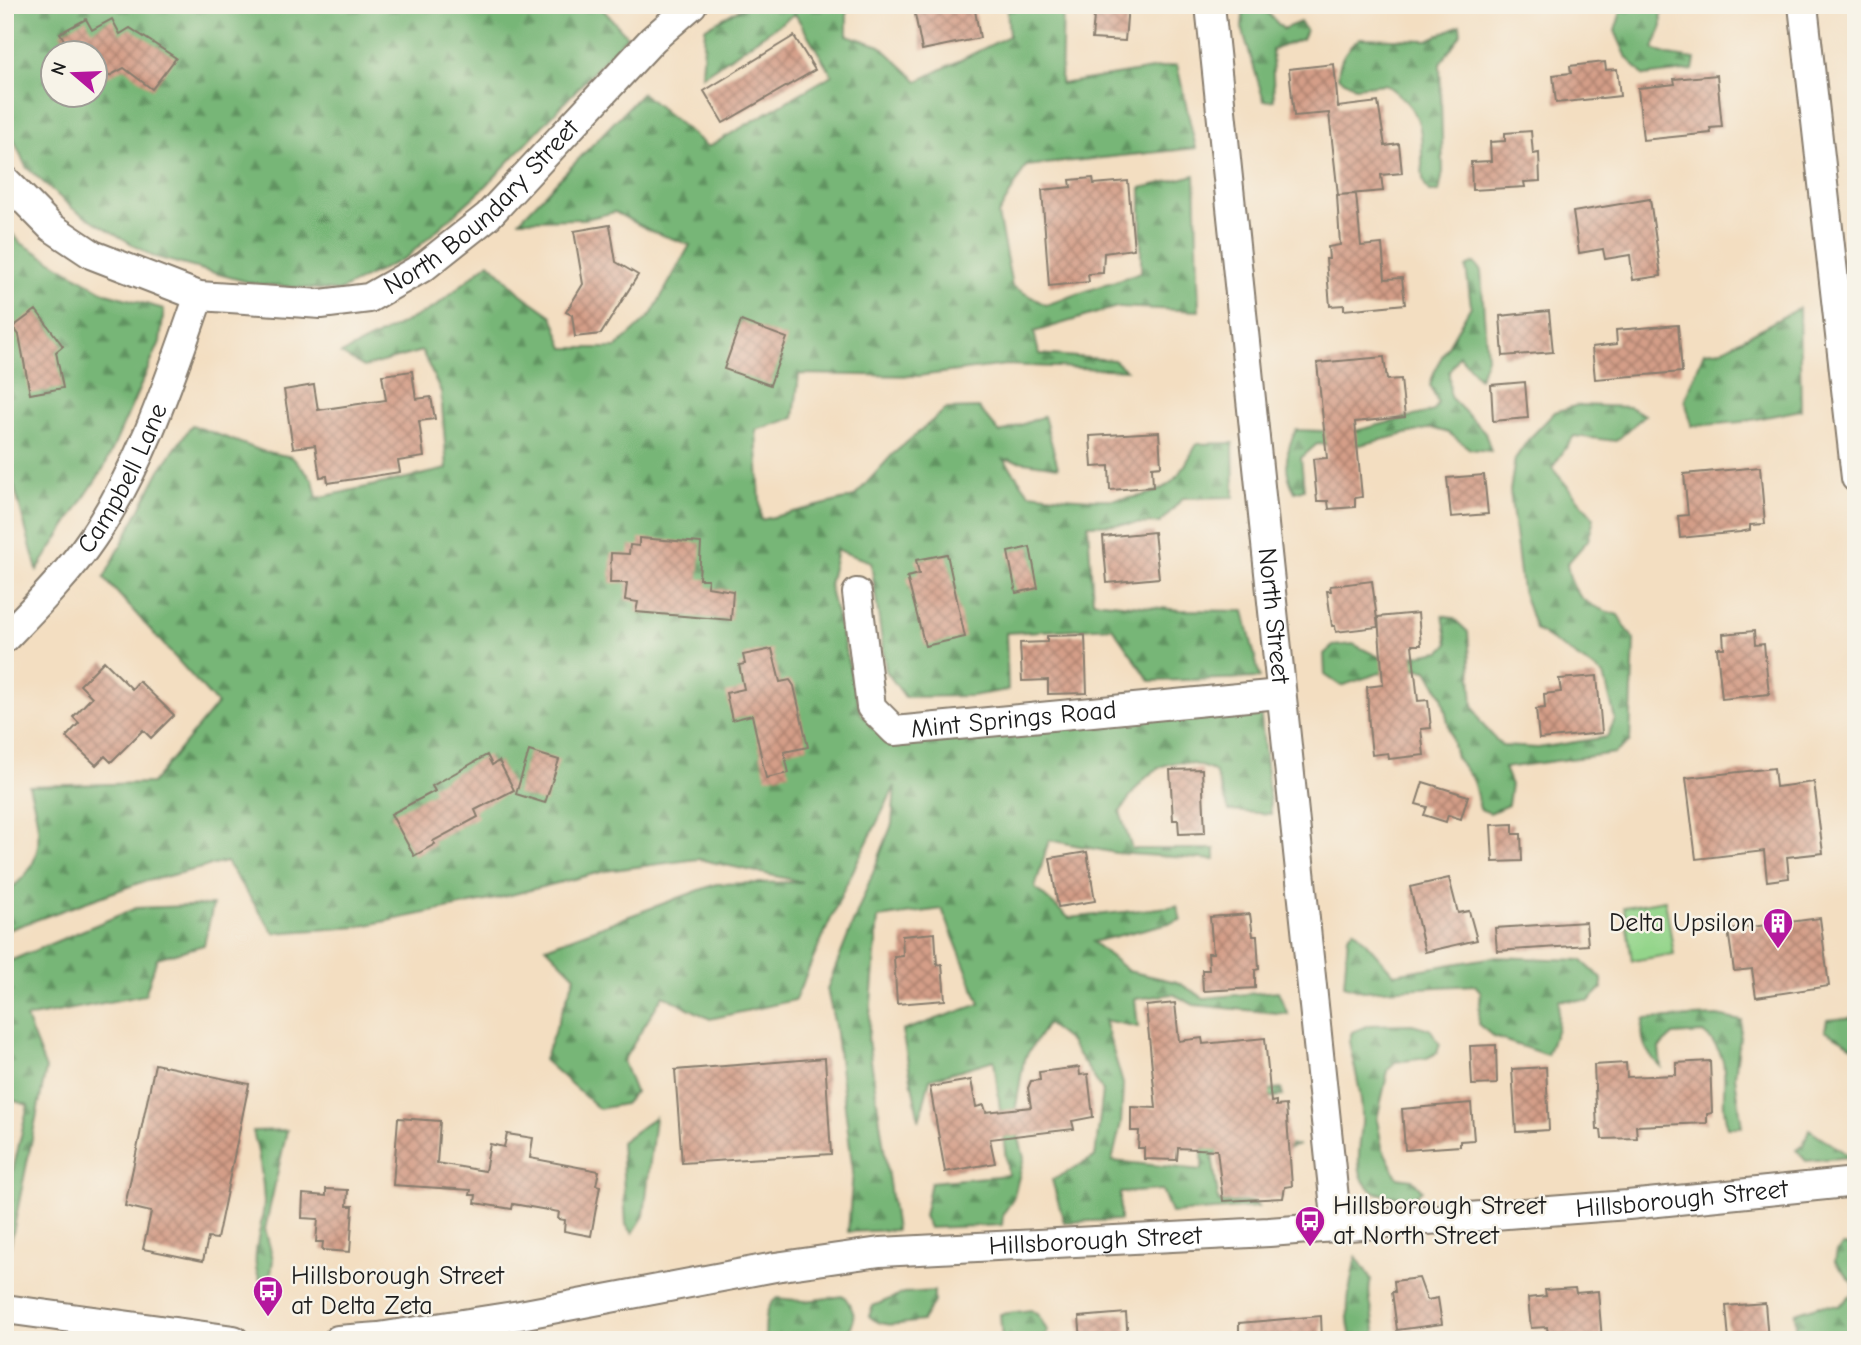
<svg xmlns="http://www.w3.org/2000/svg" width="1861" height="1345" font-family="'Comic Neue',sans-serif">
  <style>
    .forest { fill: url(#forest-firs); stroke: #4a694a; stroke-width: 2; fill-rule: evenodd }
    .garden { fill: #94d58b; stroke: #587854; stroke-width: 2 }
    .building { fill: url(#building-cross-hatch) }
    .lines { fill: none; stroke-linecap: round; stroke-linejoin: round }
    .minor-casing { stroke: #887d6e; stroke-width: 32 }
    .minor { stroke: #fff; stroke-width: 28 }
    .labels { text-anchor: middle; dominant-baseline: central; stroke-width: 5; stroke-linejoin: round; paint-order: stroke }
    .street-label { font-size: 26px; fill: #1c1c1c; stroke: #f7f3e8 }
    .poi-label { font-size: 26px; fill: #1c1c1c; stroke: #f7f3e8; text-anchor: start }
  </style>
  <defs>
    <pattern id="forest-firs" width="22" height="20" patternUnits="userSpaceOnUse" patternTransform="scale(1.75)"><rect width="22" height="20" fill="#77b677"/><path d="M5 1l3.5 6h-7zM16 11l3.5 6h-7z" fill="#619361"/></pattern>
    <pattern id="building-cross-hatch" width="8" height="8" patternUnits="userSpaceOnUse" patternTransform="scale(1.75)"><rect width="8" height="8" fill="#d49e88"/><path d="M0 0l8 8M0 8l8-8" fill="none" stroke="#ab806e"/></pattern>
  </defs>
  <rect width="100%" height="100%" fill="#f7f3e8"/>
  <filter id="ink" filterUnits="userSpaceOnUse"><feTurbulence type="fractalNoise" baseFrequency=".0143" numOctaves="2"/><feDisplacementMap in="SourceGraphic" scale="14" xChannelSelector="R" yChannelSelector="G"/><feConvolveMatrix kernelMatrix="1 2 1 2 8 2 1 2 1" color-interpolation-filters="sRGB"/></filter>
  <filter id="wash" filterUnits="userSpaceOnUse"><feTurbulence type="fractalNoise" baseFrequency=".00686" numOctaves="4" result="noise"/><feDisplacementMap in="SourceGraphic" scale="28" xChannelSelector="R" yChannelSelector="G"/><feGaussianBlur stdDeviation="1.57" result="paint"/><feColorMatrix in="noise" values="0 0 0 0 0 0 0 0 0 0 0 0 0 0 0 0 0 1.4 0 .05"/><feComposite in="paint" operator="in"/></filter>
  <g filter="url(#wash)">
    <rect width="100%" height="100%" fill="#f3dec1"/>
    <!-- forest -->
    <path class="forest" d="M5 5H562L570 11 599 5 627 36 487 185 407 257 339 291 255 284 152 256 72 208 26 167 5 120ZM52 52H94V94H52Z
      M747 5H847V35L880 46 918 81 1009 36 1007 5H1063L1061 84 1177 65 1196 148 1026 166 998 215 1012 286 1046 305 1141 272V188L1195 175 1199 311 1117 307 1034 332 1039 354 1114 360 1126 370 1006 365 918 376 799 374 794 418 756 430 761 520 854 497 893 454 946 409 979 408 1000 433 1044 416 1058 467 1004 459 1029 493C1070 497 1140 510 1173 481 1183 472 1190 455 1197 444L1233 443 1234 497 1183 498 1160 523 1088 525 1093 601 1180 610 1244 611 1260 678 1150 681 1112 627 1006 633 1008 690 971 696 905 697 886 671 871 562 837 550 829 585 861 713 875 729 1260 709 1271 814 1229 811 1215 772C1167 748 1145 772 1120 812L1132 849H1215V860L1116 853 1049 840 1035 888 1069 918 1177 906 1181 920 1093 942 1128 971 1177 982 1204 998 1278 991 1288 1014 1194 1005 1173 994 1135 999 1138 1027 1104 1020 1123 1084 1121 1123 1112 1161 1202 1170 1203 1103 1281 1088 1283 1096 1215 1103 1224 1148 1299 1145 1287 1149 1212 1155 1219 1203 1254 1202 1258 1207 1171 1213 1162 1190 1120 1193V1220L1064 1222 1052 1180 1095 1157 1103 1091 1069 1041 1047 1024 1024 1059 1014 1118 1024 1158 1013 1199 1003 1214 1002 1225 929 1228 924 1216 931 1182 1008 1175 994 1060 930 1079 919 1121 902 1031 980 1004 942 909 878 918 868 1040 896 1230 848 1232 853 1172 835 1026 827 989 892 824 895 786 844 889 795 1000 710 1019 663 995 623 1061 635 1092 624 1104 599 1109 544 1060 575 976 546 947 716 884 802 882 698 859 605 871 495 899 357 927 274 933 226 862 139 883 5 931V892C49 865 41 829 29 786L152 783 217 704 104 578 160 470 192 425 262 451 292 457 313 480 317 498 447 469 441 392 422 351 364 367 341 354 435 307 489 262 521 294 552 316 564 348H616L651 315 690 245 651 231 615 212 585 219 520 220 642 93 708 147 832 75 795 14 702 76 705 28Z
      M1244 5H1260L1283 29 1300 22 1306 30 1302 39 1272 50 1274 100 1264 101 1242 28Z
      M1623 5H1661L1662 26 1653 49 1668 55 1695 59 1693 70 1644 76 1627 58 1615 31Z
      M1460 25 1461 34 1440 64 1443 172 1439 192H1429C1422 183 1423 178 1422 167 1422 124 1422 110 1385 84L1355 87 1338 77C1339 59 1346 49 1360 38L1428 40Z
      M5 226 21 243 106 293 164 309 160 342 105 466 37 570 5 453Z
      M1474 263 1481 271 1487 358 1479 378 1459 355 1449 372 1450 397 1485 432 1491 451 1470 449 1449 433 1431 428 1360 445 1317 444 1301 458 1304 489 1295 492C1283 471 1285 452 1296 430L1351 432 1434 411 1438 403 1430 385 1436 367 1471 306 1466 267Z
      M1799 308 1801 410 1741 422 1692 426 1685 400 1704 352 1722 350Z
      M1578 405 1629 407 1645 415 1616 441 1574 436 1552 468 1594 518 1588 540 1567 564C1572 598 1587 606 1618 615L1634 640 1630 741 1615 753 1504 768 1511 785 1508 805 1490 813 1480 809 1473 780 1456 757 1442 696 1427 670 1398 667 1341 686 1325 675 1324 654 1333 646 1353 644 1385 660 1441 651 1448 644 1443 615 1453 618 1468 632 1473 705 1481 723 1502 746 1538 748 1607 737 1615 719 1604 675 1535 629 1522 590 1510 491 1515 459 1528 440 1555 412Z
      M213 905 204 945 157 958 145 995 26 1018 46 1069 8 1257 5 1259V1205L28 1105 5 1098V963L136 908Z
      M1354 929 1394 974 1494 957 1581 960 1602 979V988L1589 1001 1559 1000 1557 1028 1547 1055 1494 1037 1478 1024 1481 992 1475 985 1363 991 1344 985 1348 936Z
      M1717 1016 1742 1021 1735 1076 1742 1127H1728C1715 1091 1740 1061 1703 1033L1673 1035 1659 1048 1661 1067C1645 1052 1639 1040 1644 1019Z
      M1856 1017V1048L1825 1030 1827 1020Z
      M1412 1024 1430 1029 1440 1044 1437 1053 1427 1058 1395 1062 1388 1071 1377 1119 1382 1147 1397 1177 1412 1179 1422 1190 1414 1197C1401 1196 1377 1198 1367 1186 1353 1170 1361 1141 1362 1122 1363 1096 1354 1067 1349 1041L1352 1032 1369 1025Z
      M655 1117 644 1216 633 1233 626 1225 621 1142Z
      M1809 1129 1851 1157 1806 1161 1796 1150 1803 1145Z
      M287 1130 265 1229 273 1259 269 1290C242 1270 264 1228 264 1202 263 1178 259 1153 253 1131Z
      M1843 1245 1856 1246V1340H1797L1795 1313 1820 1305 1839 1306 1853 1294 1854 1284 1835 1262 1837 1251Z
      M1356 1256 1371 1279C1365 1299 1377 1318 1375 1340H1352C1343 1311 1350 1285 1356 1256Z
      M934 1291V1302L922 1321C903 1323 884 1330 869 1316L873 1306 904 1293Z
      M844 1296C858 1315 857 1321 842 1340H765C766 1324 763 1308 777 1298L805 1301Z
      M1031 1310 1039 1316 1048 1332 1041 1340H1002L1000 1314Z"/>
    <!-- garden -->
    <path class="garden" d="M1665 900 1674 954 1632 961 1624 907Z"/>
    <g id="blocks">
      <!-- building -->
      <path class="building" d="M937 5H974L980 38 922 50 914 9Z
        M1095 5H1128L1125 41 1092 39Z
        M86 19 92 30 112 19 120 34 130 28 176 58 152 89 124 68 94 84V52H53L67 45 60 33Z
        M794 36 815 70 723 123 704 91Z
        M1605 62 1606 70 1617 69 1620 96 1556 103 1553 75 1571 73 1570 66Z
        M1334 64 1338 107 1378 102 1385 146 1399 144 1402 173 1381 175 1383 191 1338 195 1329 113 1294 116 1289 69Z
        M1717 75 1722 127 1710 128 1711 133 1643 140 1638 88 1675 84 1674 79Z
        M1531 131 1533 154 1539 153 1540 181 1524 182 1525 187 1472 190 1471 162 1491 161 1490 142 1505 141V133Z
        M1093 178 1094 184 1128 181 1134 249 1104 253 1103 273 1088 274 1089 282 1049 286 1042 190 1071 187 1070 180Z
        M1356 194 1361 246 1382 244 1385 279 1402 278 1405 304 1344 310V305L1330 306 1326 259H1329L1328 247 1340 245 1337 195Z
        M1650 199 1661 276 1633 280 1630 255 1605 259 1603 249 1579 253 1573 212Z
        M610 225 616 262 638 275 601 334 575 337 572 315 566 312 583 284 574 231Z
        M36 310 63 346 56 352 63 388 30 394 19 335 13 327Z
        M1549 311 1553 352 1503 356 1500 316Z
        M741 321 787 338 770 385 724 369Z
        M1678 325 1682 372 1595 379 1592 347 1617 344 1616 330Z
        M1384 357 1387 380 1401 379 1405 417 1355 422 1362 497 1355 498V507L1329 509 1328 501H1317L1313 459 1327 458 1317 363Z
        M412 371 416 399 431 397 435 419 419 421 424 457 398 461 400 472 328 483 327 476 320 477 315 445 293 448 284 390 314 385 318 410 386 400 382 375Z
        M1525 382 1528 418 1493 421 1491 385Z
        M1159 432 1161 466 1152 467 1153 487 1110 490 1109 466 1092 467 1090 436Z
        M1760 467 1765 524 1750 525V530L1740 532 1680 538 1678 516 1688 515 1684 474Z
        M1484 475 1488 514 1451 517 1447 478Z
        M1154 532 1159 578 1107 583 1103 537Z
        M639 538 701 543 699 579H708L707 587 733 591 731 620 636 612 638 602 625 600 627 583H610L611 553 629 554 630 545 639 546Z
        M1030 547 1038 588 1016 593 1008 552Z
        M947 554 965 637 925 646 907 577 919 574 916 560Z
        M1372 581 1378 627 1336 632 1335 626H1332L1327 591H1331L1330 586Z
        M1418 613 1421 645H1412L1418 701 1428 700 1431 728 1421 729 1424 755 1389 759 1388 753 1372 755 1369 726 1367 687 1383 685 1378 617Z
        M1754 631 1755 645 1764 644 1769 694 1722 699 1717 648H1724L1723 634Z
        M1085 635 1087 693 1048 694V680L1022 681 1020 643 1047 642V636Z
        M772 649 780 682 790 680 794 686 808 747 784 752 789 773 766 778 752 715 732 720 726 693 744 689 739 665 745 664 743 655Z
        M104 661 132 689 139 681 174 715 151 738 143 730 111 762 105 756 96 765 66 737 79 723 73 717 92 697 80 685Z
        M1597 676 1602 733 1539 739 1536 709 1545 708 1544 694 1561 692 1559 679Z
        M529 751 559 760 545 803 516 794Z
        M487 755 492 765 499 761 514 790 475 810 478 817 433 841 435 844 414 856 391 814 435 791 432 786Z
        M1774 768 1776 787 1814 782 1823 853 1787 857 1789 878 1767 881 1764 851 1696 859 1686 778Z
        M1202 769 1205 833 1179 834 1178 820H1173L1170 770Z
        M1423 782 1468 796 1461 819 1448 815 1446 822 1424 815 1427 807 1416 804Z
        M1513 824V834H1521L1522 861 1493 862 1491 825Z
        M1087 852 1095 901 1058 907 1050 858Z
        M1449 878 1458 913 1469 911 1477 940 1425 952 1410 887Z
        M1250 914 1253 936H1257L1259 969 1255 970V988L1203 991 1202 970H1209L1208 953H1213L1210 917Z
        M1820 918 1829 986 1756 997 1752 969 1734 971 1728 930Z
        M1586 922 1588 945 1497 951 1495 928Z
        M935 933 937 965 942 964 945 1000 897 1004 894 957 903 956 902 936Z
        M1175 1003 1179 1041 1202 1038 1203 1044 1265 1038 1271 1102 1276 1101V1106L1286 1105 1292 1186 1285 1187 1283 1198 1223 1201 1217 1150 1178 1148 1177 1160 1144 1159V1148H1138L1139 1131H1131V1107L1156 1108 1146 1006Z
        M1496 1045 1497 1084 1472 1085 1470 1046Z
        M825 1058 831 1154 682 1163 675 1070Z
        M1710 1061 1712 1113 1707 1114V1123L1636 1126 1637 1138 1602 1139 1601 1130H1597L1594 1065 1626 1063 1627 1077 1676 1075V1063Z
        M155 1064 249 1084 217 1239 208 1238 203 1261 143 1249 151 1212 125 1206Z
        M1079 1067 1080 1075 1088 1074 1093 1117 1072 1121 1074 1129 990 1139 995 1163 945 1172 930 1087 971 1080 976 1107 984 1105 986 1112 1031 1107 1028 1088 1031 1081 1040 1080 1039 1072Z
        M1546 1067 1549 1130 1516 1132 1512 1069Z
        M1471 1103 1474 1140 1460 1141V1146L1405 1150 1402 1109Z
        M398 1118 440 1121 437 1163 485 1171 490 1144 504 1147 507 1134 533 1138 530 1158 599 1171 596 1185 600 1186 591 1236 564 1231 565 1220 558 1219 559 1212 513 1204 512 1209 475 1203 476 1195H470L471 1190 393 1185Z
        M326 1189 348 1190 347 1206H353L350 1252 322 1250 323 1242H316L318 1219 302 1218 303 1194 326 1196Z
        M1419 1278 1427 1300 1438 1298 1442 1324 1397 1330 1392 1292H1395L1394 1281Z
        M1575 1288 1576 1293 1598 1291 1602 1340H1549L1547 1327 1531 1328 1528 1298 1546 1296 1545 1290Z
        M1765 1303 1768 1340H1729L1726 1306Z
        M1126 1313 1128 1340H1081L1079 1317Z
        M1321 1316 1322 1340H1239V1323Z"/>
    </g>
  </g>
  <g filter="url(#ink)">
    <use href="#blocks" fill-opacity="0" stroke="#887d6e" stroke-width="2"/>
    <g class="lines">
      <!-- minor casing -->
      <g class="minor-casing">
        <g id="minor">
          <path id="s1" d="M1210 5 1337 1227"/>
          <path d="M1803 5 1856 478"/>
          <path id="s2" d="M5 180 51 227 93 255 199 296 321 304 369 298 425 266 488 216 653 39 692 5"/>
          <path id="s3" d="M857 593 871 707 895 731 1280 694"/>
          <path id="s4" d="M5 638C36 606 68 574 93 537 143 463 170 378 199 296"/>
          <path d="M5 1309 234 1340"/>
          <path id="s5" d="M338 1340 379 1337 520 1315 775 1267 880 1252 1269 1232 1628 1205 1856 1182"/>
        </g>
      </g>
      <!-- minor -->
      <use href="#minor" class="minor"/>
    </g>
  </g>
  <!-- icons -->
  <defs>
    <g id="building-pin" transform="scale(1.575)"><path d="M0 17L-7.5 6A9.5 9.5 0 1 1 7.5 6Z" fill="#b5179e" stroke="#f7f3e8"/><path d="M-4-6H4V6H1V3H-1V6H-4ZM-2.5-4.3h1.7v1.8h-1.7ZM.8-4.3h1.7v1.8H.8ZM-2.5-1h1.7V.8h-1.7ZM.8-1h1.7V.8H.8Z" fill="#fff"/></g>
    <g id="bus-pin" transform="scale(1.575)"><path d="M0 17L-7.5 6A9.5 9.5 0 1 1 7.5 6Z" fill="#b5179e" stroke="#f7f3e8"/><path d="M-5-6H5V4H4V6H2V4H-2V6H-4V4H-5ZM-3.5-4V0h7V-4ZM-3.5 1.2v1.5H-2V1.2ZM2 1.2v1.5H3.5V1.2Z" fill="#fff"/></g>
  </defs>
  <g fill-rule="evenodd">
    <use href="#building-pin" x="1778" y="923"/>
    <use href="#bus-pin" x="1310" y="1221"/>
    <use href="#bus-pin" x="268" y="1291"/>
  </g>
  <g class="labels">
    <!-- street labels -->
    <g class="street-label">
      <text stroke="none"><textPath href="#s2" startOffset="546">North Boundary Street</textPath></text>
      <text stroke="none"><textPath href="#s4" startOffset="200">Campbell Lane</textPath></text>
      <text stroke="none"><textPath href="#s1" startOffset="614">North Street</textPath></text>
      <text stroke="none"><textPath href="#s3" startOffset="268">Mint Springs Road</textPath></text>
      <text stroke="none"><textPath href="#s5" startOffset="1353">Hillsborough Street</textPath></text>
      <text stroke="none"><textPath href="#s5" startOffset="765">Hillsborough Street</textPath></text>
    </g>
    <!-- poi labels -->
    <g class="poi-label">
      <text x="1755" y="923" text-anchor="end">Delta Upsilon</text>
      <text x="1333" y="1206">Hillsborough Street<tspan x="1333" dy="30">at North Street</tspan></text>
      <text x="291" y="1276">Hillsborough Street<tspan x="291" dy="30">at Delta Zeta</tspan></text>
    </g>
  </g>
  <!-- margin -->
  <rect width="1861" height="1345" fill="none" stroke="#f7f3e8" stroke-width="28"/>
  <!-- north arrow -->
  <g transform="translate(74 74) rotate(289)"><circle r="33" fill="#f7f3e8" stroke="#9f9d96" stroke-width="2"/>
  <path d="M0-5L12 26L0 18L-12 26Z" fill="#b5179e"/>
  <text y="-10" font-size="19" font-weight="bold" text-anchor="middle" fill="#1c1c1c">N</text>
  </g>
</svg>
